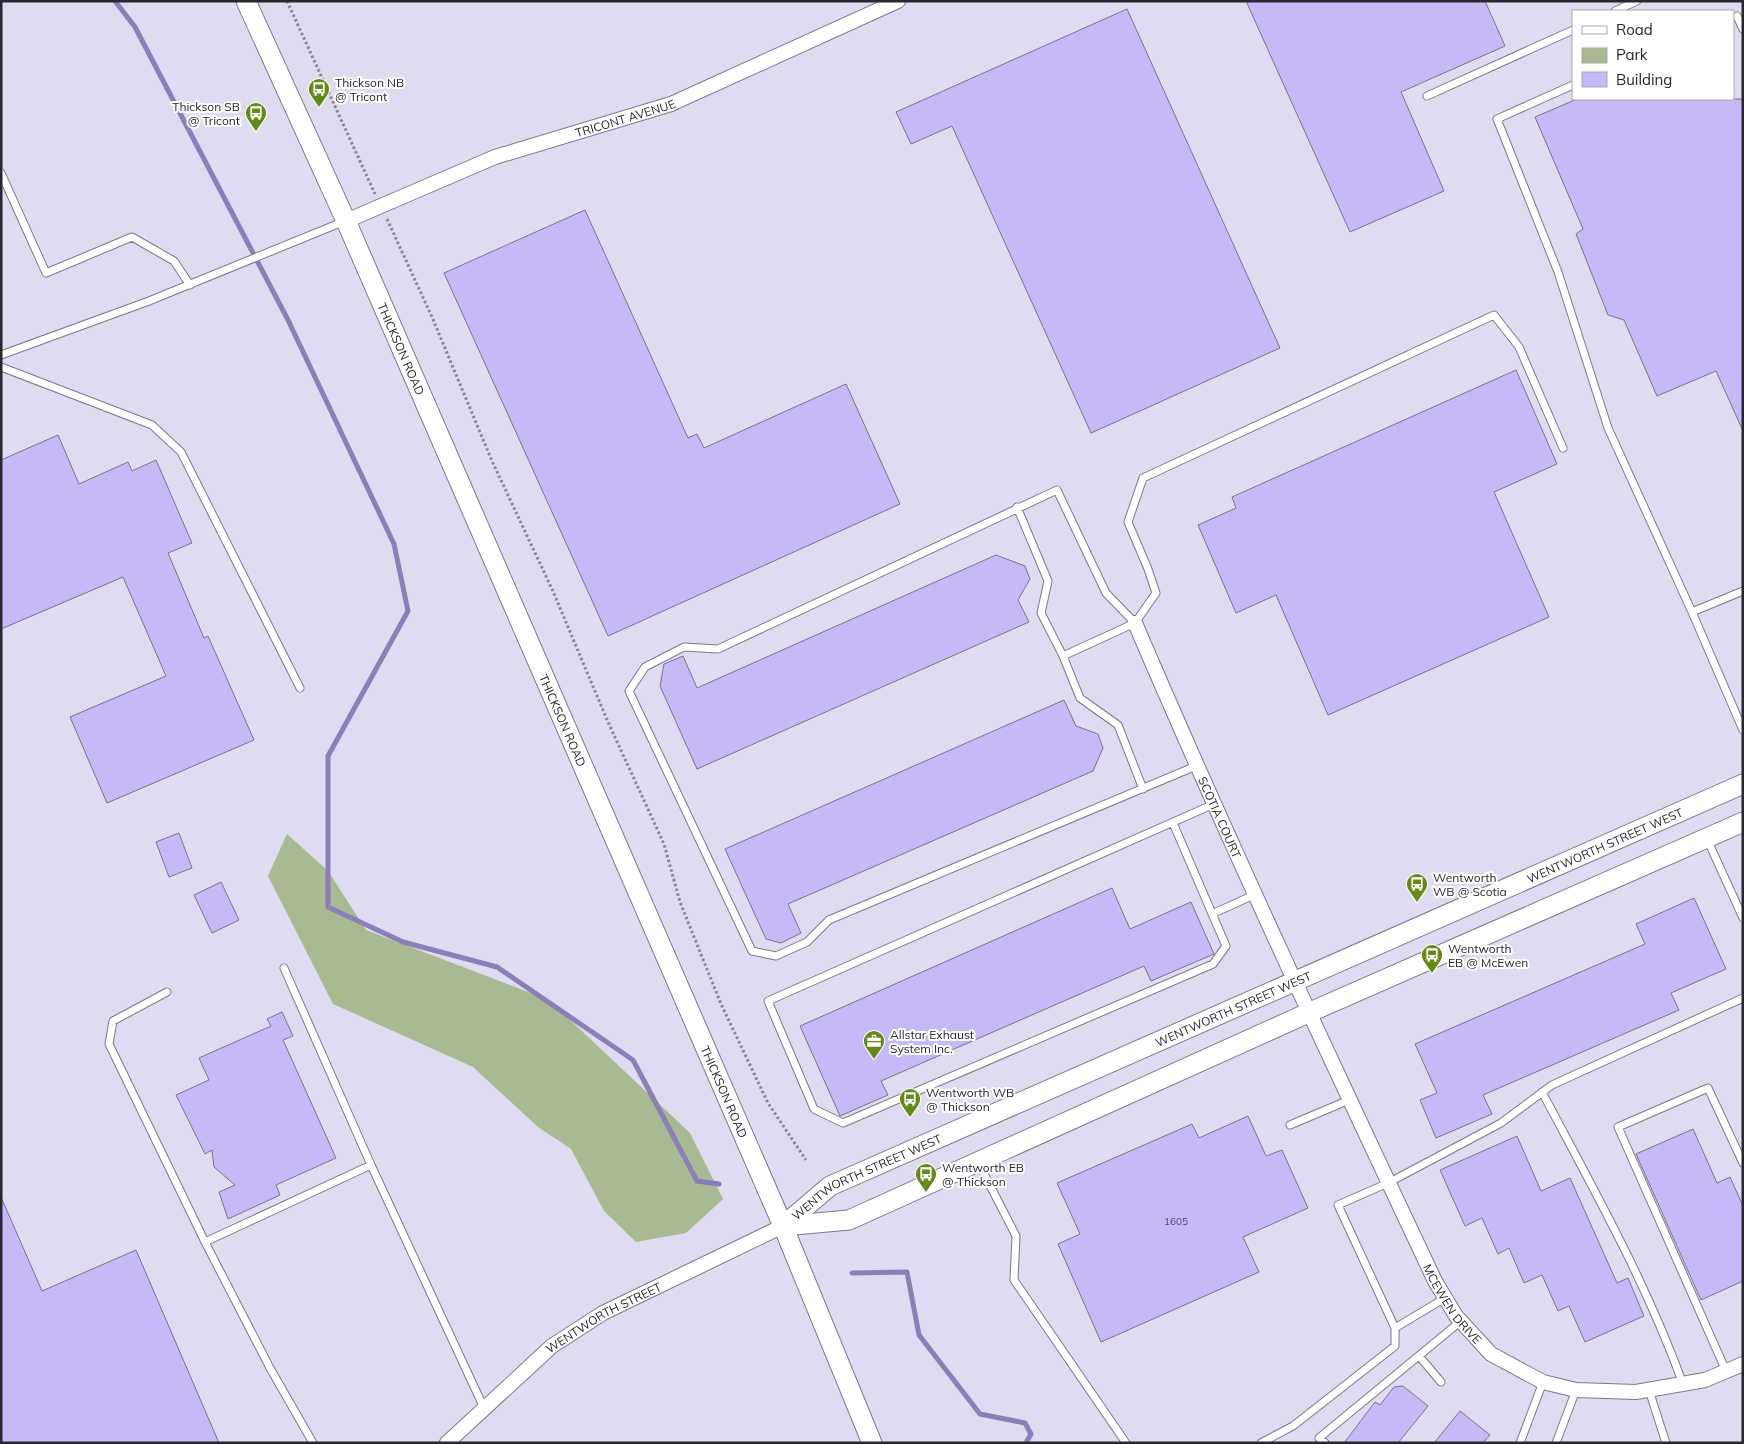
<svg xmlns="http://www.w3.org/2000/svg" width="1744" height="1444" font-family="Mulish,sans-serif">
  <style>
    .green { fill: #a8ba91 }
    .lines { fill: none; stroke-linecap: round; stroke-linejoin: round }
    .stream { stroke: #8c7eb9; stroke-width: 5 }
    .building { fill: #c7b9f8; stroke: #797588 }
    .service-casing { stroke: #7c788c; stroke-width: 9 }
    .minor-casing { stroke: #7c788c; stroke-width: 16 }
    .secondary-casing { stroke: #7c788c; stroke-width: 21 }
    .path { stroke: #898695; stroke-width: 3; stroke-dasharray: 2.5 2.5; stroke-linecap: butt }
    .service { stroke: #fff; stroke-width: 7 }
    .minor { stroke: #fff; stroke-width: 14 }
    .secondary { stroke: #fff; stroke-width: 19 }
    .labels { text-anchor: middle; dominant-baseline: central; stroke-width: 4; stroke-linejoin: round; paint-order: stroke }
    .number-label { font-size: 10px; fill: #504c61 }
    .poi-label { font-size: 12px; fill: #28272f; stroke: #fff; text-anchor: start }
    .street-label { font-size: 12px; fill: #28272f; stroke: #fff }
  </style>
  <rect width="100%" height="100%" fill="#dfdbf1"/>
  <!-- green -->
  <path class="green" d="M287 834 328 871 366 930 549 1000 690 1133 723 1199 686 1233 636 1242 604 1211 571 1149 538 1127 473 1067 333 1004 268 876Z"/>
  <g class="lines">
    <!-- stream -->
    <path class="stream" d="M115 1 135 27 288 320 394 544 408 611 328 756V907L403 942 497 967 633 1060 697 1181 719 1184
      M852 1273 907 1272 919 1335 980 1414 1025 1423 1031 1434 1026 1443"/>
  </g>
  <!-- building -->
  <path class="building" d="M1246 1H1485L1505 46 1401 92 1444 191 1350 232Z
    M1127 9 1280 348 1091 433 952 126 911 144 896 112Z
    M1577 99H1743V431L1716 371 1657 396 1624 320 1608 315 1576 234 1583 229 1535 117Z
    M585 210 688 438 697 434 704 448 846 384 900 504 608 636 444 273Z
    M1516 370 1557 464 1494 492 1549 617 1328 715 1276 595 1236 613 1198 525 1236 508 1232 497Z
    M58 435 79 484 128 462 132 471 156 460 192 543 168 553 204 638 208 636 254 740 107 803 70 717 166 676 123 577 1 629V460Z
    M996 555 1025 566 1030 579 1018 600 1029 622 697 769 660 686 664 664 683 656 697 688Z
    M1064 700 1076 726 1098 734 1103 748 1093 771 788 904 801 933 781 943 766 939 725 849Z
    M179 833 192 868 169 877 156 842Z
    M221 882 239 920 212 933 194 895Z
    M1112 888 1130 929 1191 902 1214 954 1151 981 1144 966 881 1081 888 1095 840 1116 800 1026Z
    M1694 898 1726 969 1671 993 1679 1010 1483 1095 1492 1114 1436 1138 1420 1100 1437 1093 1415 1044 1645 944 1636 924Z
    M282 1012 293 1036 283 1040 336 1158 276 1185 280 1195 228 1219 219 1192 235 1185 214 1167 212 1150 205 1154 176 1095 209 1080 199 1058 271 1026 267 1019Z
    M1248 1116 1266 1156 1282 1150 1308 1208 1243 1237 1259 1272 1101 1342 1058 1244 1080 1234 1057 1183 1192 1124 1199 1138Z
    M1693 1129 1717 1183 1730 1177 1743 1206V1281L1701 1300 1636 1154Z
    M1517 1136 1541 1191 1570 1178 1617 1283 1628 1278 1644 1316 1585 1342 1569 1306 1558 1311 1542 1275 1524 1283 1509 1248 1498 1254 1482 1218 1465 1226 1440 1170Z
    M1 1197 42 1291 136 1250 219 1443H1Z
    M1403 1386 1428 1406 1398 1443H1344L1375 1402 1380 1405 1394 1387Z
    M1460 1411 1490 1435 1483 1443H1434Z"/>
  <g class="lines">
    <!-- service casing -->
    <g class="service-casing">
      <path id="service" d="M1615 11 1637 1
        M1737 16 1743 29
        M1573 85 1497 119 1558 272 1608 428 1692 612 1743 730
        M1427 96 1573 30
        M1 173 46 273 132 237 174 261 190 285
        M1 355 149 301 345 221
        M1 367 152 425 181 452 300 688
        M1017 507 1048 581 1041 613 1063 656
        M1692 612 1743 591
        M1135 623 1106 593 1057 490 718 649 684 647 645 667 629 691 752 951 776 956 807 942 829 920 1196 766
        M1143 789 1118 725 1080 698 1063 656 1135 623 1156 593 1148 569 1128 522 1143 478 1494 315 1519 347 1563 448
        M1173 823 1226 946 1213 964 843 1123 814 1109 768 1001 1214 804
        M1707 839 1743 918
        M1212 914 1256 894
        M167 992 113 1021 109 1044 205 1242 371 1165 284 968
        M1542 1092C1593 1188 1646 1282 1683 1384
        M1290 1125 1349 1100
        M978 1162 1016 1236 1014 1280 1126 1443
        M371 1165 484 1408
        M205 1242 270 1368 313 1443
        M1395 1328 1445 1298
        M1419 1356 1441 1382
        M1726 1371 1618 1127 1708 1088 1743 1163
        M1649 1390 1666 1443
        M1261 1443 1293 1426 1395 1346V1328L1338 1205 1388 1183 1501 1123 1552 1085 1743 998
        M1325 1443 1319 1438 1461 1321
        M1520 1443 1543 1382
        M1556 1443 1576 1390"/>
    </g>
    <!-- minor casing -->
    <g class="minor-casing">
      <g id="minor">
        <path id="s1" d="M346 221 495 157 671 104 898 1"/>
        <path id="s2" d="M1135 623C1230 845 1332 1063 1435 1281L1456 1316 1491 1354 1543 1382 1576 1390 1636 1392 1705 1380 1743 1364"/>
        <path id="s3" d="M447 1443 552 1346 603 1313 783 1226"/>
      </g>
    </g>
    <!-- secondary casing -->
    <g class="secondary-casing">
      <g id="secondary">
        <path id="s4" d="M246 1 346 221 783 1226 872 1443"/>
        <path id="s5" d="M783 1226 830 1186 1743 784"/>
        <path d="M783 1226 849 1220 1308 1013 1743 822"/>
      </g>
    </g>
    <!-- path -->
    <path class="path" d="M287 1 375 194
      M387 219 432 317 492 461 552 589 608 722 664 844 680 902 721 1004 768 1103 806 1160"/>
    <!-- service -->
    <use href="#service" class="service"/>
    <!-- minor -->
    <use href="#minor" class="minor"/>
    <!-- secondary -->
    <use href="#secondary" class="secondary"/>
  </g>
  <!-- icons -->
  <defs>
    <g id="bus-pin" transform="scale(1.125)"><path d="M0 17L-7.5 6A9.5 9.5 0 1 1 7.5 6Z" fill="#638a14" stroke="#fff"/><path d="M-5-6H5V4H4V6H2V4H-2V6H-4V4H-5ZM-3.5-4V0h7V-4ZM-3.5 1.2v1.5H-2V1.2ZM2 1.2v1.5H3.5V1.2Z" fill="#fff"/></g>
    <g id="office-pin" transform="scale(1.125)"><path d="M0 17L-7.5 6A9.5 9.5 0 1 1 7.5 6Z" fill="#638a14" stroke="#fff"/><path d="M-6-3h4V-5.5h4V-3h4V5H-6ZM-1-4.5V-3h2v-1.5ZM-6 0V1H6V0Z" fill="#fff"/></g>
  </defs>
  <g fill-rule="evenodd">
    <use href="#bus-pin" x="319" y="89"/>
    <use href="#bus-pin" x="256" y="113"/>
    <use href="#bus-pin" x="1417" y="884"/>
    <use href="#bus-pin" x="1432" y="955"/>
    <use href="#office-pin" x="874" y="1041"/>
    <use href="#bus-pin" x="910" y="1099"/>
    <use href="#bus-pin" x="926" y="1174"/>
  </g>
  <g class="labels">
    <!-- number labels -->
    <g class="number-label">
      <text x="1176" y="1221">1605</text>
    </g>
    <!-- poi labels -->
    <g class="poi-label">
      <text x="335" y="82">Thickson NB<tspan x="335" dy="14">@ Tricont</tspan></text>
      <text x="240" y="106" text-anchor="end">Thickson SB<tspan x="240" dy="14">@ Tricont</tspan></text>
      <text x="1433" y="877">Wentworth<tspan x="1433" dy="14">WB @ Scotia</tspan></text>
      <text x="1448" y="948">Wentworth<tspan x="1448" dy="14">EB @ McEwen</tspan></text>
      <text x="890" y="1034">Allstar Exhaust<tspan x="890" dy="14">System Inc.</tspan></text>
      <text x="926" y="1092">Wentworth WB<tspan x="926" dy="14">@ Thickson</tspan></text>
      <text x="942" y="1167">Wentworth EB<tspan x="942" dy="14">@ Thickson</tspan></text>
    </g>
    <!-- street labels -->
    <g class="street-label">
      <text stroke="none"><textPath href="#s1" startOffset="298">TRICONT AVENUE</textPath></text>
      <text stroke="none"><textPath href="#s4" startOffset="381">THICKSON ROAD</textPath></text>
      <text stroke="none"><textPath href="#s4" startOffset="786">THICKSON ROAD</textPath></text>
      <text stroke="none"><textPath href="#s2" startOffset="212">SCOTIA COURT</textPath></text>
      <text stroke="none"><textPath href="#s5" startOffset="908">WENTWORTH STREET WEST</textPath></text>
      <text stroke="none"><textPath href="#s5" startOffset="502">WENTWORTH STREET WEST</textPath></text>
      <text stroke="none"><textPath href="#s4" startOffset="1191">THICKSON ROAD</textPath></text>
      <text stroke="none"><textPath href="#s5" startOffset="98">WENTWORTH STREET WEST</textPath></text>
      <text stroke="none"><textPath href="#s2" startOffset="752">MCEWEN DRIVE</textPath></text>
      <text stroke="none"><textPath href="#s3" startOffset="202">WENTWORTH STREET</textPath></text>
    </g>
  </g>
  <!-- border -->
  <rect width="1744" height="1444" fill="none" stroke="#28272f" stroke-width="5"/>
  <!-- legend -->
  <rect x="1572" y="10" width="162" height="90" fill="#ffffff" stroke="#a9a9ac"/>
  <rect x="1582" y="26" width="25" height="8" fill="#ffffff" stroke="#a9a9ac"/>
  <text x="1616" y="35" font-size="15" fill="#28272f">Road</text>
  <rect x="1582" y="48" width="25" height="15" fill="#a8ba91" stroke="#a9a9ac"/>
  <text x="1616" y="60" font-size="15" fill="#28272f">Park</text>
  <rect x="1582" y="72" width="25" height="15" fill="#c7b9f8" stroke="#a9a9ac"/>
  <text x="1616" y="85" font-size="15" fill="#28272f">Building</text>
</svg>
